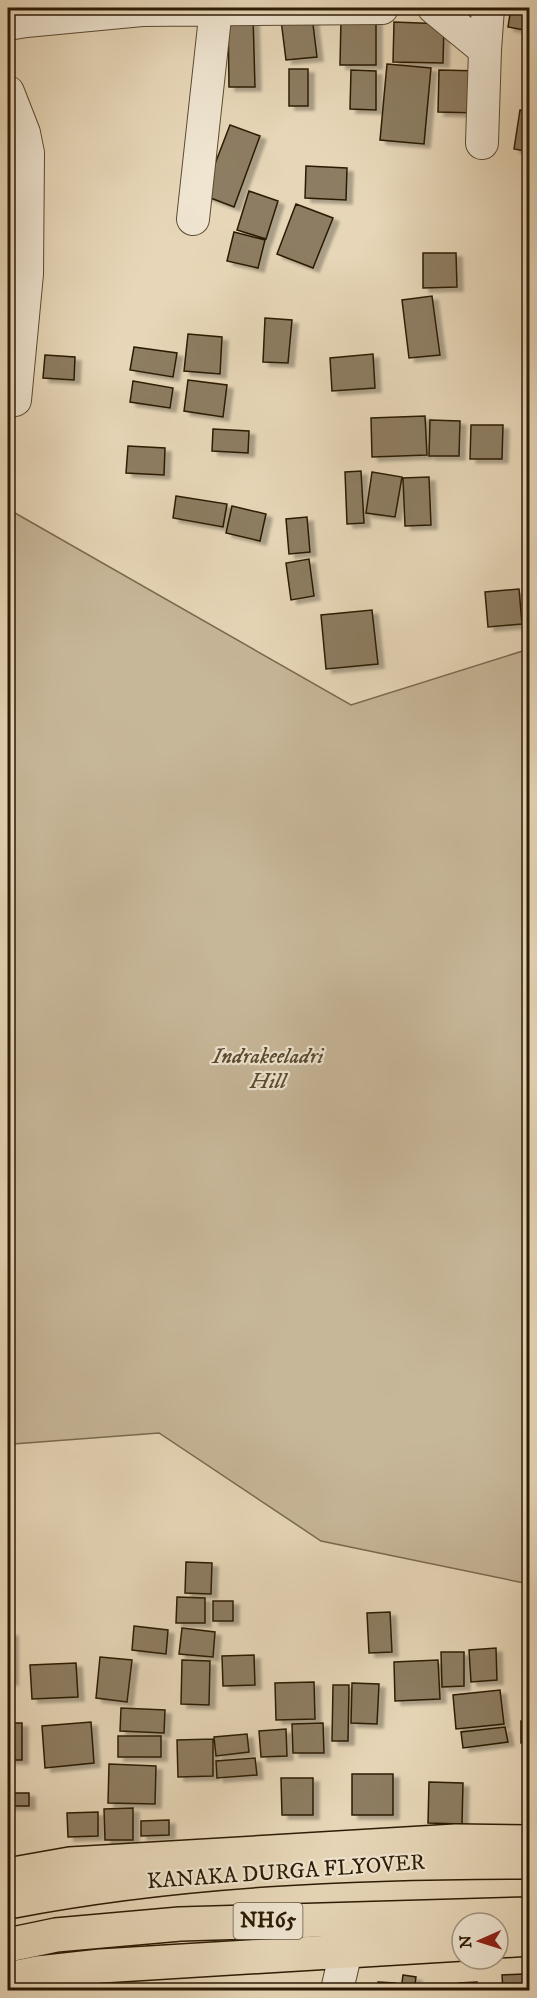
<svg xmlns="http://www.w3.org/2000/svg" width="537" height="1998" font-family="'IM FELL DW Pica',serif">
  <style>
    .green { fill: #c7b799; stroke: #7a694e; stroke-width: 1.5 }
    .building { fill: #8d7d62; stroke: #2c1b04; stroke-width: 1.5; filter: url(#shadow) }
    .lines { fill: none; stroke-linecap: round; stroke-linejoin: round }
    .minor-casing { stroke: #5b4a31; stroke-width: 34 }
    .major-casing { stroke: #2c1b04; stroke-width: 36 }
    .highway-casing { stroke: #2c1b04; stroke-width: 36 }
    .minor { stroke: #efe5d1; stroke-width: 32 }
    .major { stroke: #e7d7b8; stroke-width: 33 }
    .highway { stroke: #e7d7b8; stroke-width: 33 }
    .labels { text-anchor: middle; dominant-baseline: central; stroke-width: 4.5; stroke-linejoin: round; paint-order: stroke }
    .shield { fill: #efe5d1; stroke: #665842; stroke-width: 1.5 }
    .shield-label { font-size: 21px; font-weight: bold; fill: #2c1b04 }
    .park-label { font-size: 22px; font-style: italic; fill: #5a4a31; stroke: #efe5d1 }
    .street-label { font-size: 22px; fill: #2c1b04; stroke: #efe5d1 }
  </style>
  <defs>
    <filter id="shadow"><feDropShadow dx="6" dy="4" stdDeviation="1.5" flood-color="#0004"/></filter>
  </defs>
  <rect width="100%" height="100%" fill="#e7d7b8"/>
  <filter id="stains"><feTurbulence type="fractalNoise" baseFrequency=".00333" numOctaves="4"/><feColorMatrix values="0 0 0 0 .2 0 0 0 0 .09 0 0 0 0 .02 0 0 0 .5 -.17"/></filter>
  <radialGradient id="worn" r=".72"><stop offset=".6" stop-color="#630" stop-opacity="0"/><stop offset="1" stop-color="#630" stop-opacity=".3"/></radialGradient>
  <!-- green -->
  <path class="green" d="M8 509 351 705 529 649V1584L321 1541 159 1433 13 1444 8 1450Z"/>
  <!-- building -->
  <path class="building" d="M511 8H530V31L508 27Z
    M253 15 255 87H229L228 16Z
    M312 16 317 57 286 60 281 20Z
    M341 19 376 20V65H340Z
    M394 22 444 24 443 63 393 62Z
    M387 64 431 68 424 144 380 140Z
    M289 69H308V106H289Z
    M351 70 376 71V110L350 109Z
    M439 70 481 71 480 113 438 112Z
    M520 110 530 111V152L514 149Z
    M230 125 260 136 234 207 203 195Z
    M306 166 347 168 346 200 305 198Z
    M8 172H9L12 204H8Z
    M249 191 278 201 266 239 237 230Z
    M296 204 333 218 313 268 277 254Z
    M234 232 265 240 258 268 227 261Z
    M423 253H456L457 287 423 288Z
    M432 296 440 355 409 358 402 300Z
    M265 318 292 320 288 363 263 362Z
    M188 334 222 337 220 374 184 371Z
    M134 347 177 353 173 377 130 370Z
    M373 354 375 388 332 391 330 358Z
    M45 355 75 357 74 380 43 378Z
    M188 380 227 385 223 417 184 411Z
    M133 381 173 388 170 408 130 402Z
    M425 416 427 455 372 457 371 418Z
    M430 420 460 421 459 456H429Z
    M471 425H503L502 459H470Z
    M213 429 249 431 248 453 212 451Z
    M128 446 165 448 164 475 126 473Z
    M361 471 364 523 347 524 345 472Z
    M372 472 402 477 395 517 366 513Z
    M429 477 431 525 405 526 403 478Z
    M176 496 227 504 223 527 173 518Z
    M232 506 266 514 260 541 226 533Z
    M307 517 310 552 289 554 286 519Z
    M309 559 314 596 291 600 286 563Z
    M519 589 522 624 488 627 485 592Z
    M372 610 378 664 326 669 321 615Z
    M186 1562 212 1563 211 1594 185 1593Z
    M177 1597 205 1598V1623H176Z
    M213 1601H233V1621H213Z
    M390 1612 392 1652 369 1653 367 1613Z
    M134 1626 168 1630 166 1654 132 1650Z
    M182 1628 215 1632 213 1657 179 1654Z
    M8 1632H12V1681H8Z
    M496 1648 497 1680 471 1682 469 1650Z
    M441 1652H464V1686L442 1687Z
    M254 1655 255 1685 223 1686 222 1656Z
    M100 1657 132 1660 127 1702 96 1698Z
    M182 1660 210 1661 209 1705 181 1704Z
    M438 1660 440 1699 395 1701 394 1662Z
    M76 1663 78 1697 32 1699 30 1665Z
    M314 1682 315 1719 276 1720 275 1683Z
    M352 1683 379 1684 377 1724 351 1723Z
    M333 1685H349L348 1741H332Z
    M500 1690 504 1724 456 1729 453 1695Z
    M121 1708 165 1710 164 1733 120 1731Z
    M521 1721H530V1743H521Z
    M91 1722 94 1763 45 1768 42 1726Z
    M8 1723H22V1760H8Z
    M323 1723 324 1753H293L292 1724Z
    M505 1727 508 1742 463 1748 461 1732Z
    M286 1729 287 1756 261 1757 259 1731Z
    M247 1734 249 1752 216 1756 214 1737Z
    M118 1736H161V1757H118Z
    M213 1739V1776L178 1777 177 1740Z
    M255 1758 257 1775 217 1778 216 1761Z
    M109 1764 156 1766 155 1804 108 1803Z
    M352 1774H393V1815H352Z
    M281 1778H313V1815H282Z
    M429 1782 463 1783 462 1824 428 1823Z
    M8 1793H29V1806H8Z
    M133 1808V1840H105L104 1809Z
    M98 1812V1836L68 1837 67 1813Z
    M169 1820V1835L141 1836V1821Z
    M523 1974 524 1990H503L502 1975Z
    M403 1975 416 1977 414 1990H401Z
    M378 1982 395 1983V1990H378Z
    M477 1982V1990H459V1983Z"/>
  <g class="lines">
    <!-- minor casing -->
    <g class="minor-casing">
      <path id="minor" d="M434 8 485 50 482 143
        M8 24 26 21 142 10 382 8
        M485 50 488 8
        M8 92 24 133 28 153 27 274 15 400
        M193 219 216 8
        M337 1990 346 1951"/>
    </g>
    <!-- major casing -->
    <g class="major-casing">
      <path id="major" d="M8 1875 70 1864 456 1841 530 1842
        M498 1941 530 1939
        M8 1979 38 1973 101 1966 462 1944"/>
    </g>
    <!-- highway casing -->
    <g class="highway-casing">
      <path id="highway" d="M8 1902C179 1869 355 1862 530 1862
        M8 1945 56 1935 180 1924 530 1914"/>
    </g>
    <!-- minor -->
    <use href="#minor" class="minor"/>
    <!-- major -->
    <use href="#major" class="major"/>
    <!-- highway -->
    <use href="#highway" class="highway"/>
  </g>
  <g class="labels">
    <!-- shield labels -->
    <rect class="shield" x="233.5" y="1903" width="69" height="36" rx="4.5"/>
    <g class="shield-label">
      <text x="268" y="1921">NH65</text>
    </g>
    <!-- park labels -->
    <g class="park-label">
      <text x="268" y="1056">Indrakeeladri<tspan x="268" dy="25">Hill</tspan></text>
    </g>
    <!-- street labels -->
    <g class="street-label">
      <text transform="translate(286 1872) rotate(-4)">KANAKA DURGA FLYOVER</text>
    </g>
  </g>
  <!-- margin -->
  <rect width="537" height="1998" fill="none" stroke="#e7d7b8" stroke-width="30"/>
  <rect x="9" y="9" width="519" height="1980" fill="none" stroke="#2c1b04" stroke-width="3"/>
  <rect x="15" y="15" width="507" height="1968" fill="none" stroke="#2c1b04" stroke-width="1.5"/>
  <!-- north arrow -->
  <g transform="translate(480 1941) rotate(267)"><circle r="28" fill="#efe5d1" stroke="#a1947f" stroke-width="1.5"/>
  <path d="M0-4.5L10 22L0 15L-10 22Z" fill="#8f2418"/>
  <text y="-9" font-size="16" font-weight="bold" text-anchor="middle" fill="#2c1b04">N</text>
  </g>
  <rect width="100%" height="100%" filter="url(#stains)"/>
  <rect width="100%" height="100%" fill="url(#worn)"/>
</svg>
